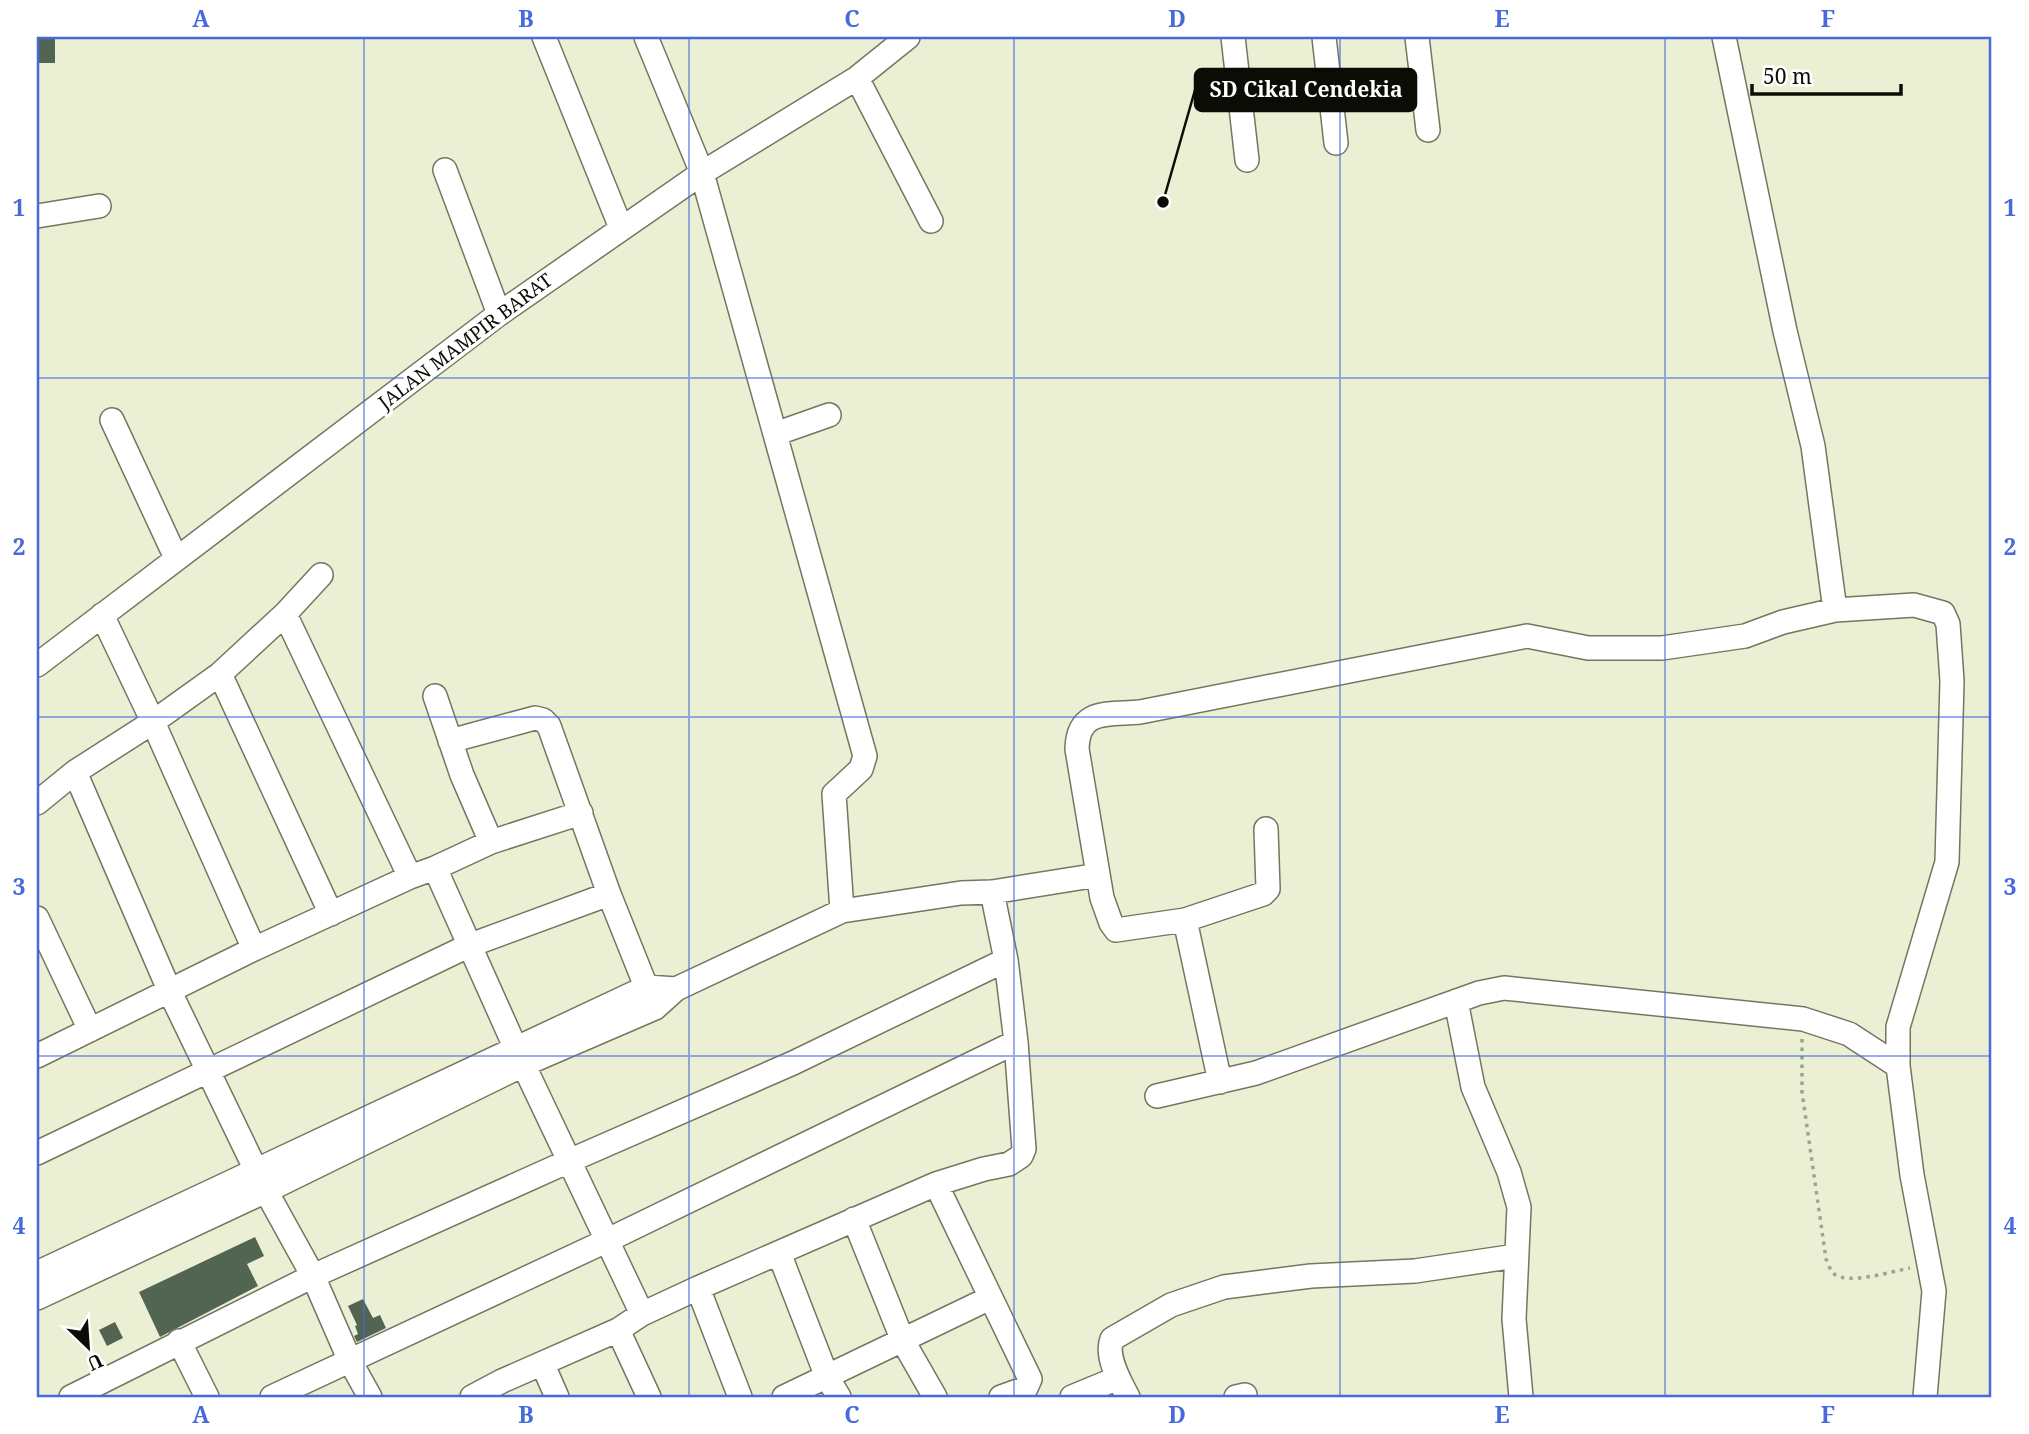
<svg xmlns="http://www.w3.org/2000/svg" width="2029" height="1434" font-family="'Noto Serif',serif">
  <style>
    .building { fill: #526553 }
    .lines { fill: none; stroke-linecap: round; stroke-linejoin: round }
    .minor-casing { stroke: #73775f; stroke-width: 26 }
    .path { stroke: #9fa38f; stroke-width: 3.5; stroke-dasharray: 3.5 5; stroke-linecap: butt }
    .minor { stroke: #fff; stroke-width: 23 }
    .grid { fill: none; stroke: #4669dc; stroke-width: 2; stroke-opacity: 0.55 }
    .labels { text-anchor: middle; dominant-baseline: central; stroke-width: 7; stroke-linejoin: round; paint-order: stroke }
    .street-label { font-size: 19px; fill: #0b0c05; stroke: #fff }
    .leader { fill: none; stroke: #0b0c05; stroke-width: 2.5 }
    .callout-dot { fill: #0b0c05; stroke: #fff; stroke-width: 2.5 }
    .callout { fill: #0b0c05; stroke: #0b0c05; stroke-width: 2.5 }
    .callout-label { font-size: 21px; text-anchor: middle; font-weight: bold; fill: #fff }
    .neatline { fill: none; stroke: #4669dc; stroke-width: 2.5 }
    .grid-label { font-size: 23px; text-anchor: middle; font-weight: bold; fill: #4669dc }
  </style>
  <rect width="100%" height="100%" fill="#ebf0d5"/>
  <!-- building -->
  <path class="building" d="M37 37H55V63H37Z
    M255 1237 264 1256 247 1264 258 1286 160 1337 139 1292Z
    M363 1299 373 1318 380 1315 386 1328 357 1342 354 1336 358 1334 355 1326 357 1325 348 1306Z
    M115 1322 123 1338 107 1346 99 1330Z"/>
  <g class="lines">
    <!-- minor casing -->
    <g class="minor-casing">
      <path id="minor" d="M544 37 621 228
        M646 37 702 173 865 756 861 769 834 794 842 911
        M1233 37 1247 160
        M1324 37 1336 143
        M1417 37 1428 130
        M1724 37 1785 331 1813 446 1835 610
        M857 78 931 221
        M445 170 499 314
        M37 216 99 206
        M112 420 176 558
        M775 434 829 415
        M285 614 410 877
        M102 615 153 722 254 949
        M37 665 499 314 702 173 857 78 908 37
        M220 674 331 914
        M435 696 462 775 491 842
        M450 741 535 718 543 720 549 726 609 894 651 999
        M75 772 170 992 266 1191 313 1276 350 1361 370 1397
        M37 803 75 772 153 722 220 674 285 614 321 575
        M435 868 516 1049 642 1314
        M992 892 1006 960 1016 1042 1024 1149 1021 1156 1009 1164 984 1169 936 1184 1030 1379 1026 1388 1001 1397
        M37 918 90 1030
        M1185 920 1220 1082
        M1456 1001 1473 1087 1509 1172 1519 1207 1514 1319 1521 1397
        M37 1056 254 949 410 877 435 868 491 842 581 813
        M1898 1066 1912 1175 1934 1291 1925 1397
        M1157 1096 1256 1073 1479 993 1504 988 1803 1019 1849 1034 1898 1066V1027L1947 862 1952 681 1948 624 1943 613 1914 605 1835 610 1783 622 1745 636 1662 648H1588L1527 636 1140 712C1108 715 1078 708 1077 749L1102 898 1111 923 1116 930 1185 920 1263 894 1268 889 1266 829
        M37 1153 468 946 609 894
        M854 1219 903 1341 935 1397
        M779 1253 827 1377 839 1397
        M37 1273 647 987 676 989
        M698 1288 740 1397
        M37 1298 266 1191 525 1064 655 1008 676 989 842 911 961 893 992 892 1098 875
        M618 1330 649 1397
        M179 1341 207 1397
        M543 1365 557 1397
        M71 1397 313 1276 569 1161 793 1063 1006 960
        M272 1397 606 1241 1016 1042
        M472 1397 502 1381 618 1330 642 1314 698 1288 936 1184
        M784 1397 990 1298
        M1072 1397 1118 1378
        M1128 1397C1120 1382 1105 1356 1112 1339L1171 1305 1224 1287 1311 1276 1415 1271 1516 1256
        M1236 1397 1245 1395"/>
    </g>
    <!-- path -->
    <path class="path" d="M1802 1039V1092L1826 1259C1828 1263 1830 1270 1833 1273 1846 1286 1893 1271 1910 1268"/>
    <!-- minor -->
    <use href="#minor" class="minor"/>
  </g>
  <!-- grid -->
  <path class="grid" d="M364 37V1397M689 37V1397M1014 37V1397M1340 37V1397M1665 37V1397M37 378H1992M37 717H1992M37 1056H1992"/>
  <g class="labels">
    <!-- street labels -->
    <g class="street-label">
      <text transform="translate(465 341) rotate(-37)">JALAN MAMPIR BARAT</text>
    </g>
  </g>
  <!-- callouts -->
  <path class="leader" d="M1163 202L1195 90"/>
  <circle class="callout-dot" cx="1163" cy="202" r="7"/>
  <rect class="callout" x="1195" y="69" width="221" height="42" rx="7"/>
  <g class="callout-label">
    <text x="1306" y="97">SD Cikal Cendekia</text>
  </g>
  <!-- border -->
  <rect width="2029" height="1434" fill="none" stroke="#ffffff" stroke-width="77"/>
  <!-- north arrow -->
  <g transform="translate(88 1347) rotate(155)" stroke="#ffffff" stroke-width="5" paint-order="stroke">
  <path d="M0-5L12 26L0 18L-12 26Z" fill="#0b0c05"/>
  <text y="-10" font-size="19" font-weight="bold" text-anchor="middle" fill="#0b0c05">U</text>
  </g>
  <!-- scale -->
  <path d="M1752 84v10h149v-10" fill="none" stroke="#0b0c05" stroke-width="3.5"/>
  <text x="1763" y="84" font-size="21" fill="#0b0c05" stroke="#ffffff" stroke-width="5" paint-order="stroke">50 m</text>
  <rect x="38" y="38" width="1952" height="1358" class="neatline"/>
  <g class="grid-label">
    <text x="201" y="27">A</text>
    <text x="526" y="27">B</text>
    <text x="852" y="27">C</text>
    <text x="1177" y="27">D</text>
    <text x="1502" y="27">E</text>
    <text x="1828" y="27">F</text>
    <text x="19" y="216">1</text>
    <text x="2010" y="216">1</text>
    <text x="19" y="555">2</text>
    <text x="2010" y="555">2</text>
    <text x="19" y="895">3</text>
    <text x="2010" y="895">3</text>
    <text x="19" y="1234">4</text>
    <text x="2010" y="1234">4</text>
    <text x="201" y="1423">A</text>
    <text x="526" y="1423">B</text>
    <text x="852" y="1423">C</text>
    <text x="1177" y="1423">D</text>
    <text x="1502" y="1423">E</text>
    <text x="1828" y="1423">F</text>
  </g>
</svg>
